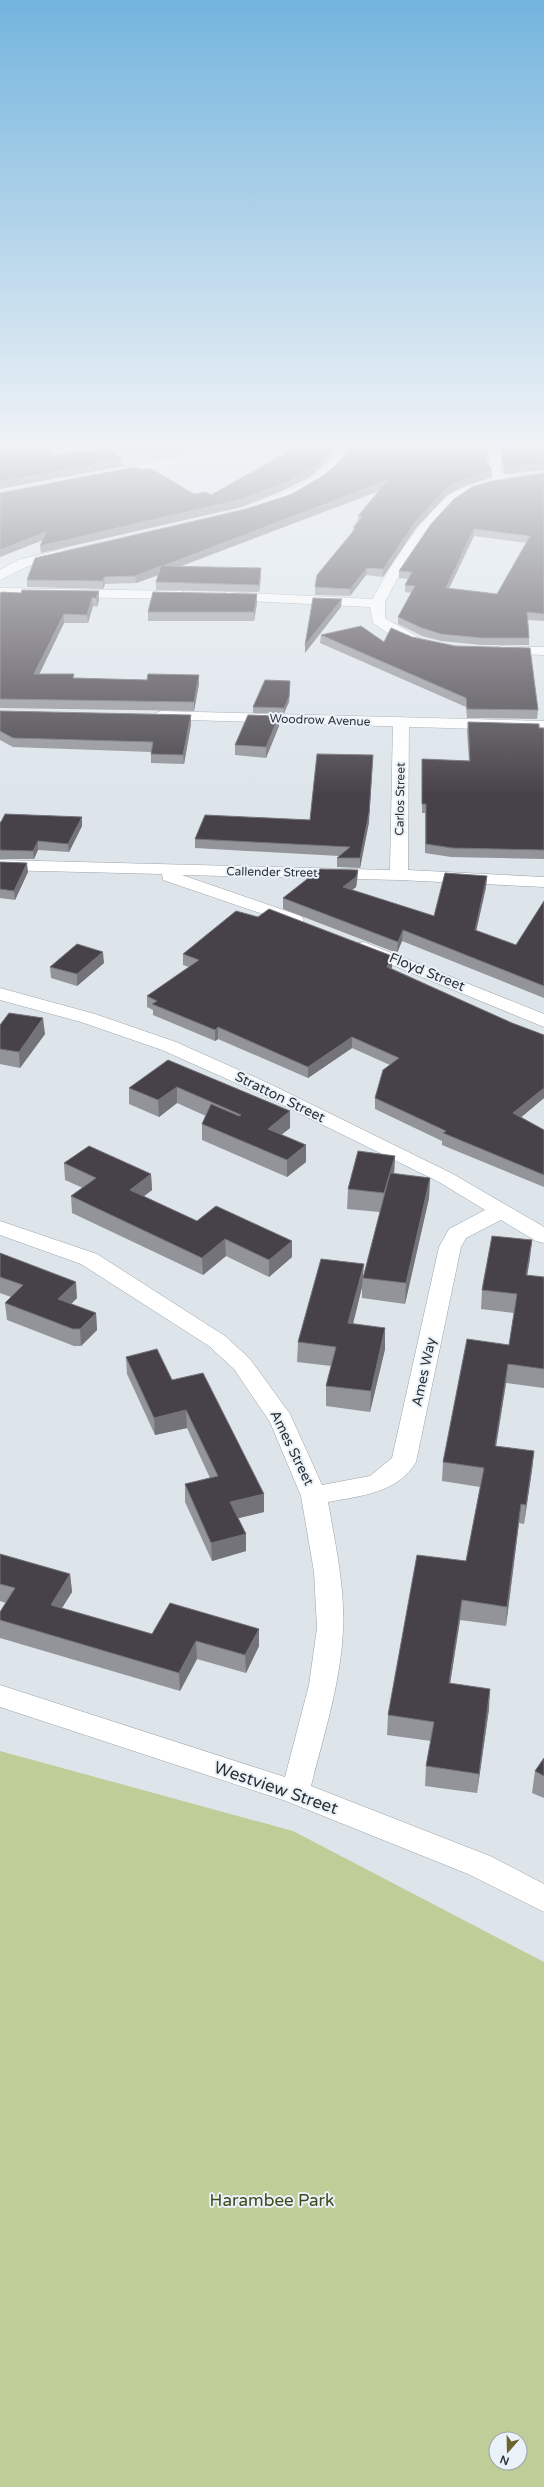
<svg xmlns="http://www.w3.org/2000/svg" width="544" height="2487" font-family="'Varela Round',sans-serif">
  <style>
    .green { fill: #bfcd99; fill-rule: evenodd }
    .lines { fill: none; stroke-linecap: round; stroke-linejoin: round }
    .minor-casing { stroke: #9ba3a9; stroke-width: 1 }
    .tertiary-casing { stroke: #9ba3a9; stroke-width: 1 }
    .minor { fill: #fff; fill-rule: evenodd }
    .tertiary { fill: #fff; fill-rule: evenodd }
    .wall { fill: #92949a; fill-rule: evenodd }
    .shaded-wall { fill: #74737a }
    .building { fill: #474249; stroke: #74737a; fill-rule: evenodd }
    .labels { text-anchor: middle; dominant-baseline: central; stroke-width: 4; stroke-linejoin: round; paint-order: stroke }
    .far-street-label { font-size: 12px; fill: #2e3134; stroke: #eaf2f9 }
    .street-label { font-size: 14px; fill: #2e3134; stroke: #eaf2f9 }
    .near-street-label { font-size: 17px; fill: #2e3134; stroke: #eaf2f9 }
    .near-park-label { font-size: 17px; fill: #3e4819; stroke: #eaf2f9 }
  </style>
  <rect width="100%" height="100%" fill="#dde5eb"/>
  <!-- green -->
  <path class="green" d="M121 448H214L134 466 107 451Z
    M0 1751 293 1831 544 1962V2487H0ZM496 2439H520V2463H496Z"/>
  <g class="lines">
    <!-- minor casing -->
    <g class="minor-casing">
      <path id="minor" d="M223 448H245L239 452 108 478 102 474 108 470Z
        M339 448H351C348 456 344 462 338 469 326 482 274 513 257 509L255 506 257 503C286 493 326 478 339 448Z
        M490 448H502L500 470 507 480 505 483 467 495 449 509 397 579 385 602V618C391 622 422 638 424 642L422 645C405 649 386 631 373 623L370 607 226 600 219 596 226 592 373 599C386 570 424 515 448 496 461 486 479 483 494 478L488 470Z
        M64 549 71 553 69 556 28 566 0 580V570L18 560Z
        M0 588 182 591 189 595 182 599 0 596Z
        M501 646 544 647V655L496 653 494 650 496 647Z
        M401 717 409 722 408 870 544 877V887L399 880 182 875 301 916 304 920 301 924 295 925 163 880 162 874 0 870V860L390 870 393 722Z
        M364 942 544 1014V1027L358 951 355 947 358 943Z
        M0 988 95 1014 176 1042 270 1084 453 1174 544 1227V1243L536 1241 501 1220 466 1238 461 1247 416 1462C398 1493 360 1496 328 1502 335 1543 345 1586 343 1629 341 1682 324 1734 311 1786L490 1856 544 1884V1912L468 1874 286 1801 0 1707V1685L285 1777 309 1685 317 1628 314 1572 301 1496 270 1422 234 1369 209 1346 81 1264 0 1235V1221L97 1254 225 1336 250 1359 290 1414 322 1485 370 1476 392 1458 439 1247 449 1229 485 1210 439 1182 256 1092 162 1050 81 1022 0 1000Z"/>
    </g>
    <!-- tertiary casing -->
    <g class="tertiary-casing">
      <path id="tertiary" d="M161 711 544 721V731L156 719 153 716 156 713Z"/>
    </g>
    <!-- minor -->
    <use href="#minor" class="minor"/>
    <!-- tertiary -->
    <use href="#tertiary" class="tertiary"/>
  </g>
  <!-- wall -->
  <path class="wall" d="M489 448 487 463 492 477 464 486 447 495 416 528 383 577 366 575 350 596 315 595V587L353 531V528L358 522V516L380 491 181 566 261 576 259 592 156 590V582L158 575 136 583 105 584 103 589 27 587V580L246 509 292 494 321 477 334 467 345 455Z
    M502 448H544V471V470L505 474 502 470Z
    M544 473V621L528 620 529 638V645H481L441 641 422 636 398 624V617L411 593 405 592V585L408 579 399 578V571ZM474 536 526 543 497 594 449 588Z
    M99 591V600L97 607 93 606 88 623H64L39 674 74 678 147 680 199 675V684L194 711 0 708V595L21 593Z
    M257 603 254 621H148V612Z
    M321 635 384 642 538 710 537 719 467 718 466 707 320 643Z
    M290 681 289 702 284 713H253V707Z
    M0 711 191 724 184 764 151 763V752L13 747 0 740Z
    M468 722 544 728V859L451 857 425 853V813H422V759L469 761 467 731Z
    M279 726 266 758 235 755V745Z
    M310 820 369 822 360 868 337 867V858L339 856 195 848V839Z
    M0 822 82 826 69 852 38 850 34 859H0Z
    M0 862 28 872 15 900 0 898Z
    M358 870 357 881 356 887 352 890 434 916 487 876 486 887 476 931 516 945 544 901V998L402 941 397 953 283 909V898Z
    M183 954 392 956V967L391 968 512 1023 544 1035V1098L521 1117 544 1130V1187L442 1145V1141L375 1109V1098L390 1065 352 1048 308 1078 218 1039 215 1041 153 1015V1010L147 1007V996L189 967 183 965Z
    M104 963 77 986 51 978 50 967Z
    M0 1025 45 1034 20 1068 0 1064Z
    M168 1060 290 1111V1128L281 1135 306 1162 287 1177 202 1140V1124L206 1116 177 1103 159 1117 129 1104V1088Z
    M395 1156 394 1174 430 1178 429 1198 405 1304 362 1298V1287L353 1324 385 1328V1349L370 1412 326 1406V1386L331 1366 297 1362 298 1342 364 1275 380 1212 347 1209 348 1189Z
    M64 1163 151 1174 152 1190 144 1196 197 1221 292 1241V1257L269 1277 226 1256 203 1275 72 1213 71 1196 83 1188 65 1180Z
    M0 1253 77 1298 71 1304 96 1313 97 1330 81 1346H74L7 1320 5 1303 11 1297 0 1293Z
    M530 1258 527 1276 544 1277V1388L506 1383 496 1446 534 1451 532 1470 524 1524 519 1523 506 1626 460 1620 450 1684 489 1709 477 1793 425 1786 426 1766 431 1741 387 1735 388 1715 466 1561 480 1487 442 1481 443 1462 509 1345 514 1313 481 1309 482 1290Z
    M126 1357 172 1380 264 1512 238 1518 246 1534V1551L212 1561 185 1502V1484L210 1478 187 1428 155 1435 127 1374Z
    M0 1554 70 1574 72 1592 62 1608 152 1634 259 1629V1646L246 1673 197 1659 180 1691 0 1638V1612L6 1603 0 1601Z
    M544 1758V1798L532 1793 535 1771Z"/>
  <!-- shaded-wall -->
  <path class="shaded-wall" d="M334 448H338L330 459 309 478 282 491 242 507 41 553 40 546 282 484Z
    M122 459V466L0 489V482Z
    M544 463V470L505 474V467Z
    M492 470V477L464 486 447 495 416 528 383 577V569L416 521 447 488 464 479Z
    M388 480V487L163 573V566Z
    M474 529V536L446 595V588Z
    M46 532V539L0 557V550Z
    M161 566V574L136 583 135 576Z
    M261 568V576L259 592V585Z
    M367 568 366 575 350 596V589Z
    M104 577 105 584 103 589V581Z
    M99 591V600L97 607 96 598Z
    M257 594V603L254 621V612Z
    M92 598 93 606 88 623 87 615Z
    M342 599 341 607 305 653V645Z
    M64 614V623L35 683 34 674Z
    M199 675V684L194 711V702Z
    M290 681 289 702 284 713V708Z
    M191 715V724L184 764 183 755Z
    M279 716V726L266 758V747Z
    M373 755 369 822 360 868V858Z
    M82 817V826L69 852 68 844Z
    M38 841V850L34 859 33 851Z
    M27 863 28 872 15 900 14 891Z
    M358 870 357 881 356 887 342 898 343 887Z
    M487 876 486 887 474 941 475 930Z
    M403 930 402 941 397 953 398 942Z
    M103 952 104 963 77 986V974Z
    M392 956V967L387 977V967Z
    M43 1018 45 1034 20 1068 19 1052Z
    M218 1027V1039L215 1041V1030Z
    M352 1037V1048L308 1078V1067Z
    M177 1087V1103L159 1117 158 1100Z
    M544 1088V1098L512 1125 513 1113Z
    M290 1111V1128L268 1145V1129Z
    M306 1145V1162L287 1177V1160Z
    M395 1156 394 1175 384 1193Z
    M151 1174 152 1190 131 1206 130 1190Z
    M430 1178 429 1198 405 1304 406 1283Z
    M225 1239 226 1256 203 1275 202 1258Z
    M532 1240 530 1258 524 1294 526 1275Z
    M292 1241V1257L269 1277V1260Z
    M364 1264 362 1287 348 1344V1323Z
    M76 1282 77 1298 59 1316 58 1299Z
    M96 1313 97 1330 81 1346 80 1329Z
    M385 1328V1349L370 1412 371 1391Z
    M508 1364 506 1383 493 1465 495 1446Z
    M186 1410 187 1428 155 1435 154 1418Z
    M534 1451 532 1470 524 1524 526 1505Z
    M264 1494V1512L231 1520 230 1502Z
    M521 1504 519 1523 506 1626 507 1607Z
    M246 1534V1551L212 1561 211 1543Z
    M70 1574 72 1592 53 1622 51 1605Z
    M462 1600 460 1620 447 1703 449 1683Z
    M259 1629V1646L246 1673 245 1655Z
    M196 1641 197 1659 180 1691 179 1673Z
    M490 1689 489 1709 477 1793 479 1774Z"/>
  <!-- building -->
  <path class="building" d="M0 448H45L56 455 81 450 86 453 106 449 122 459 0 482Z
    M295 448H334L331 452 309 471 282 484 242 499 40 546 46 532 0 550V493L135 467 142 470 150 468 194 494 206 492 211 495Z
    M349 448H488L487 463 492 470 464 479 447 488 416 521 383 569 367 568 350 589 315 587 317 575 355 529 353 528 362 516H358L388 480 163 566 261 568 259 585 156 582 161 566 135 576 104 577 103 581 27 580 35 558 246 509 292 494 321 477 334 467 345 455Z
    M502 448H544V463L505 467 502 463Z
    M544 473V614L527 612 529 638H482L441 634 422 628 398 617 415 586 405 585 412 572 399 571 431 524 454 499 472 487 492 481ZM474 529 530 536 497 594 446 588Z
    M22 590 99 591 96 598H92L87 615 64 614 34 674H74L73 678 147 680 148 674 199 675 194 702 0 699V595L1 592 21 593Z
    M153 592 257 594 254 612H148Z
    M313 598 342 599 305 645Z
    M361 626 384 642 391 628 412 637 455 646 530 648 538 710 467 709 466 698 321 635Z
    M265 680 290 681 289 697 284 708 253 707Z
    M0 711 191 715 183 755 151 754 153 742 13 738 0 731Z
    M248 715 279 716 266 747 235 745Z
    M468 722 539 724V728H544V850L452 848 426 844V804H422V759L470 761Z
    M317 754 373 755 369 813 360 858H337L350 847 195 839 205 815 310 820Z
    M5 814 82 817 68 844 38 841 33 851 0 850V822H1Z
    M0 862 27 863 14 891 0 889Z
    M320 869 358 870 356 877 343 887 434 916 445 873 487 876 475 930 516 945 544 901V986L403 930 398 942 283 898Z
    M269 909 392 956 387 967 512 1023 544 1035V1088L513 1113 544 1130V1175L443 1133 446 1131 375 1098 383 1070 399 1058 352 1037 308 1067 218 1027 215 1030 152 1004 157 1001 147 996 199 960 183 954 236 911 258 917Z
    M77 944 103 952 77 974 50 967Z
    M9 1013 43 1018 19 1052 0 1049V1025Z
    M168 1060 290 1111 268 1129 306 1145 287 1160 202 1124 211 1104 239 1116 241 1115 177 1087 158 1100 129 1088Z
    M89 1146 151 1174 130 1190 197 1221 216 1206 292 1241 269 1260 225 1239 202 1258 71 1196 96 1178 64 1163Z
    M358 1151 395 1156 384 1193 348 1189Z
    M390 1173 430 1178 406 1283 363 1278Z
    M492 1236 532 1240 526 1275 544 1277V1369L508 1364 495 1446 534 1451 526 1505 521 1504 507 1607 462 1600 449 1683 490 1689 479 1774 426 1766 434 1722 388 1715 417 1555 466 1561 484 1468 443 1462 467 1339 509 1345 517 1294 482 1290Z
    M0 1253 76 1282 58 1299 96 1313 80 1329H73L5 1303 23 1285 0 1277Z
    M321 1259 364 1264 348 1323 385 1328 371 1391 326 1386 336 1347 298 1342Z
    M157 1349 172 1380 203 1373 264 1494 230 1502 246 1534 211 1543 185 1484 218 1476 186 1410 154 1418 126 1357Z
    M0 1554 70 1574 51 1605 152 1634 170 1603 259 1629 245 1655 196 1641 179 1673 0 1620V1612L15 1588 0 1584Z
    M544 1758V1776L535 1771Z"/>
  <!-- sky -->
  <linearGradient id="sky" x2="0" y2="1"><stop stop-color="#73b4dd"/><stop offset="0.56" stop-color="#f0f3f6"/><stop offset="1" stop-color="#f0f3f6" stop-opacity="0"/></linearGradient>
  <rect width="544" height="796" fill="url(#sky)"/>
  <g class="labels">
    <!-- far-street labels -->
    <g class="far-street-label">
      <text transform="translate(320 720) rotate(2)">Woodrow Avenue</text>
      <text transform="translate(400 799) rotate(-89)">Carlos Street</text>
      <text transform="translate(272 872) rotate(1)">Callender Street</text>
    </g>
    <!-- street labels -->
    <g class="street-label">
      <text transform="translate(427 972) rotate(22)">Floyd Street</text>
      <text transform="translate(280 1097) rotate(26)">Stratton Street</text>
      <text transform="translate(424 1372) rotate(-78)">Ames Way</text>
      <text transform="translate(292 1448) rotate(64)">Ames Street</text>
    </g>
    <!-- near-street labels -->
    <g class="near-street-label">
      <text transform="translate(276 1788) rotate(19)">Westview Street</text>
    </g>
    <!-- near-park labels -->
    <g class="near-park-label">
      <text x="272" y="2200">Harambee Park</text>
    </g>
  </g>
  <!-- north arrow -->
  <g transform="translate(508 2451) rotate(200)"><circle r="19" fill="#eaf2f9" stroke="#9fa5aa"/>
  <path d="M0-3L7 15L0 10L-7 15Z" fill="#696330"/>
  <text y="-6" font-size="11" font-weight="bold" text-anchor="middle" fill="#2e3134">N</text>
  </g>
</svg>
